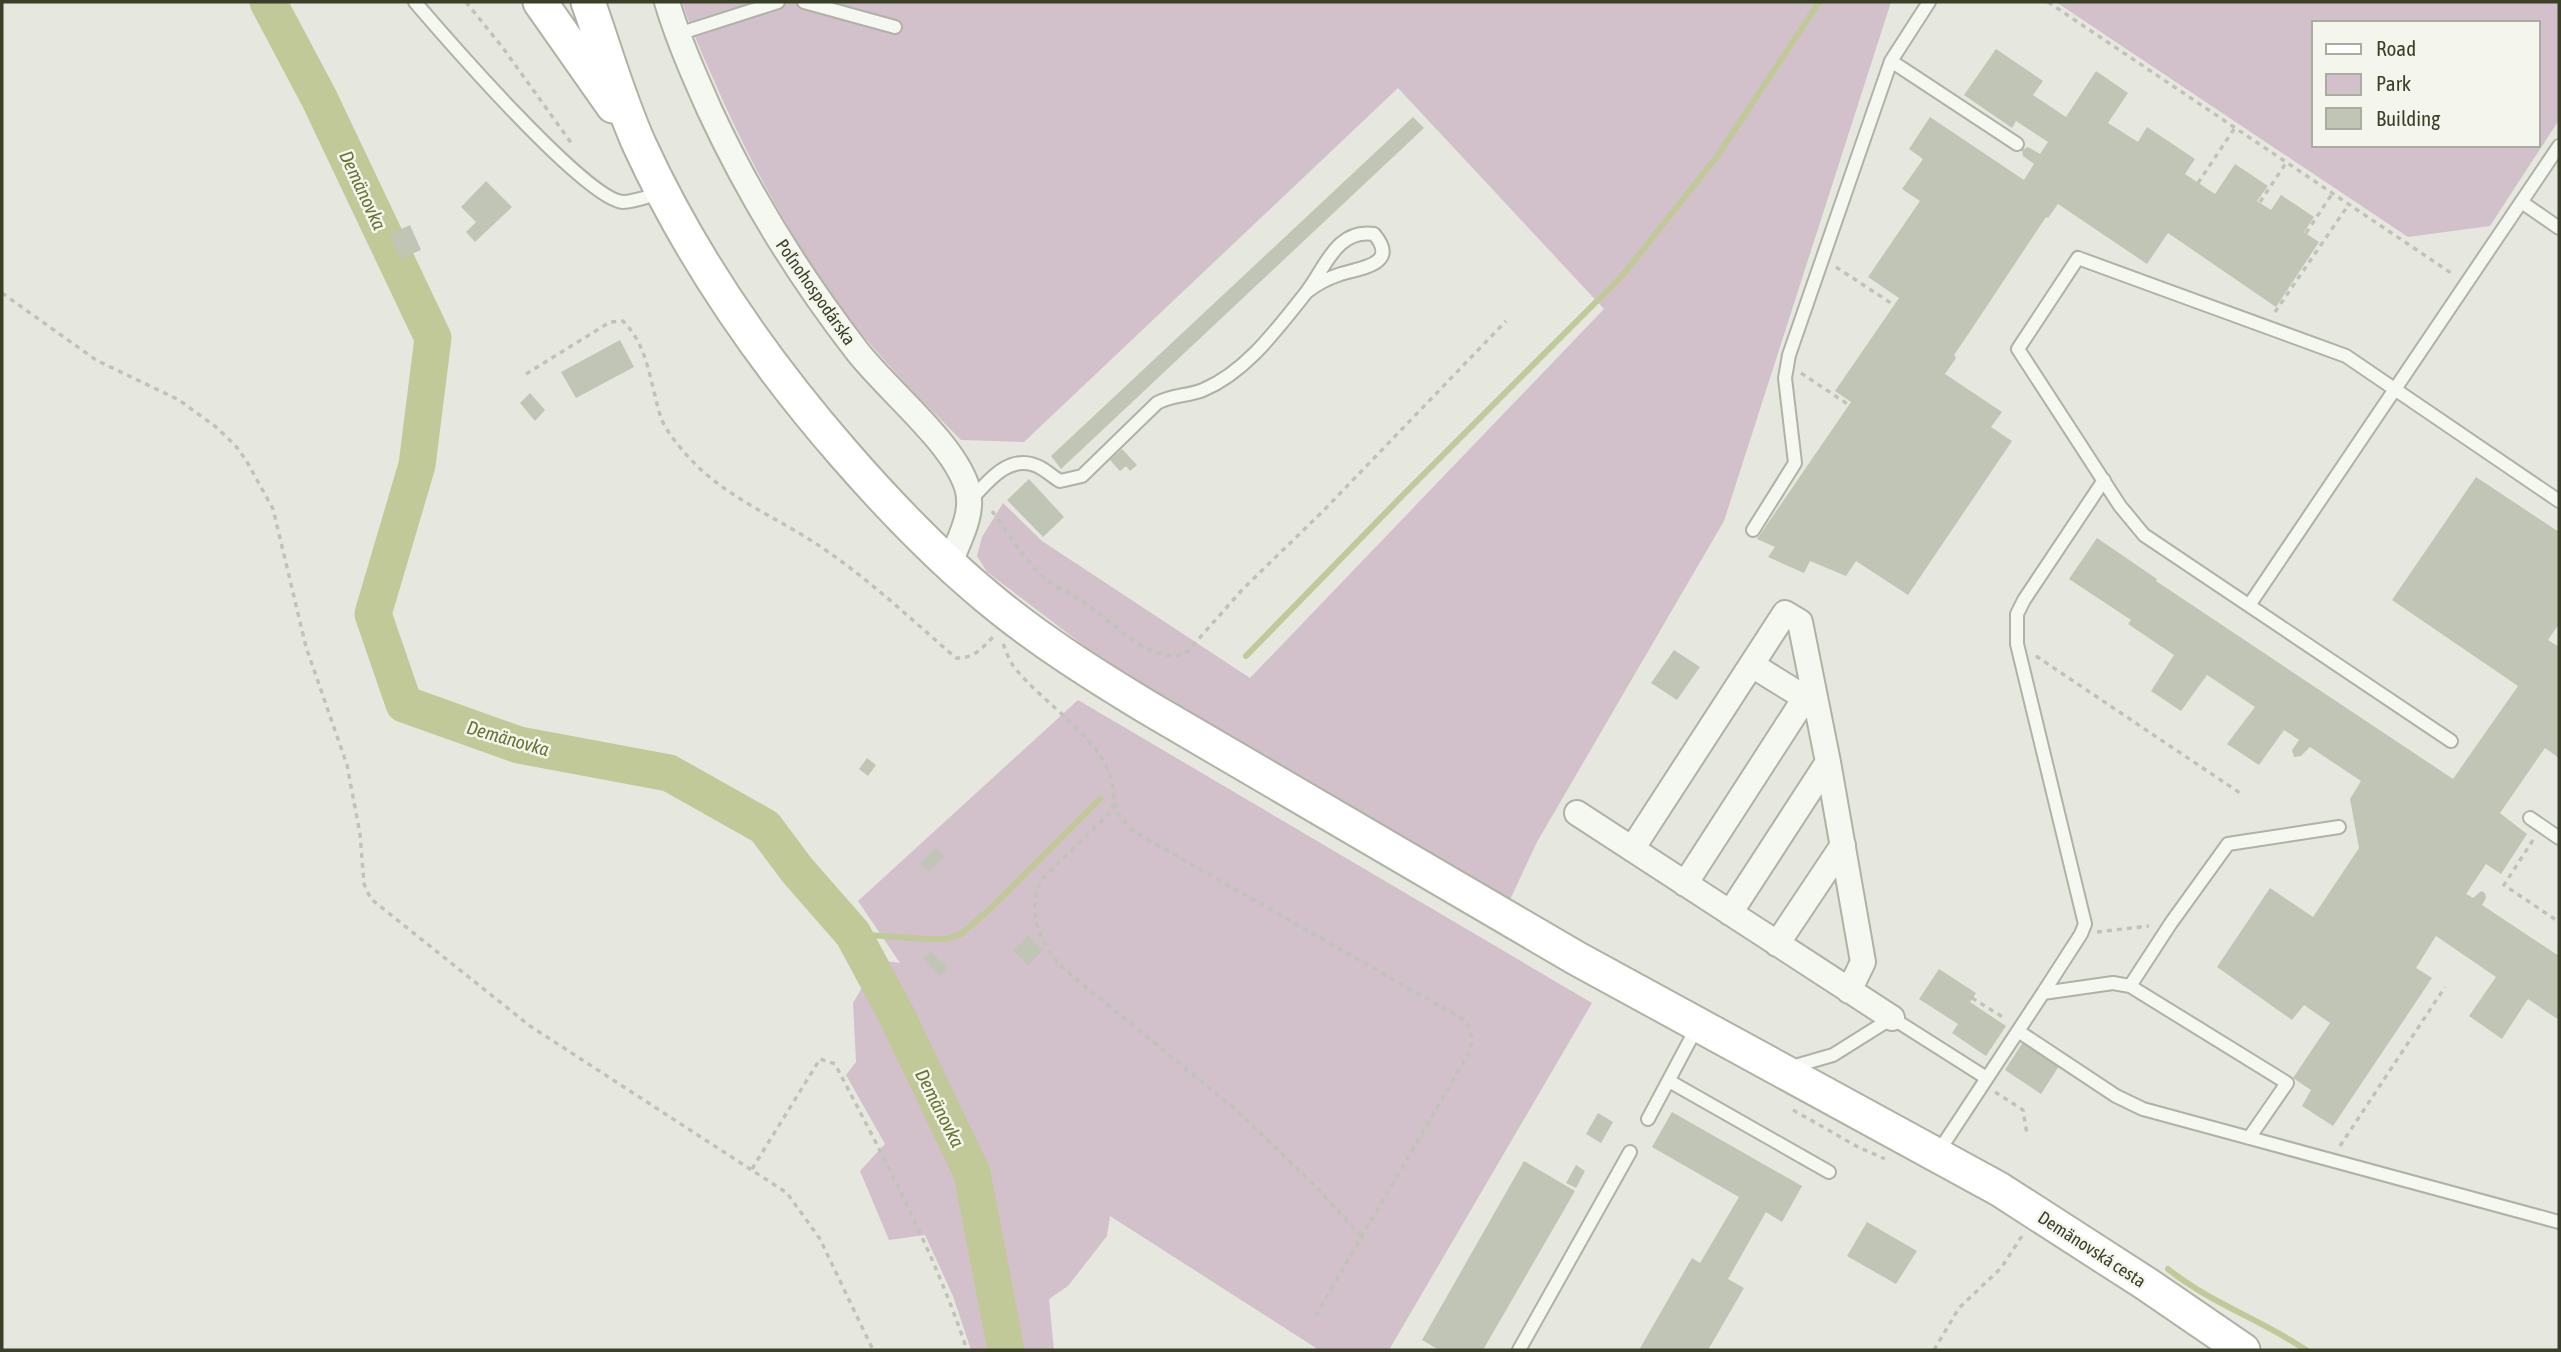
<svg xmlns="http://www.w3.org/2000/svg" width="2561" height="1352" font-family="'Asap Condensed',sans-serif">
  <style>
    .green { fill: #d2c0cb; fill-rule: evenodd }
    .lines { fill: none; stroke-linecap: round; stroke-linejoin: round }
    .stream { stroke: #c1c999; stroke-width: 6 }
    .river { stroke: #c1c999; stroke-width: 37 }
    .building { fill: #c1c5b6 }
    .lane-casing { stroke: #afb2a4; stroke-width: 16 }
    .street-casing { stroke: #afb2a4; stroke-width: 28 }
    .secondary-casing { stroke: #afb2a4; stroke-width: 37 }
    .path { stroke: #c0c4b8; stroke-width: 3.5; stroke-dasharray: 5 5; stroke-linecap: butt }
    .lane { stroke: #f5f7f1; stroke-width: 12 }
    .street { stroke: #f5f7f1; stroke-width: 24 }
    .secondary { stroke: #fff; stroke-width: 33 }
    .labels { text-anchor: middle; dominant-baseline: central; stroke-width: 5; stroke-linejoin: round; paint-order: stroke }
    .street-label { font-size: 18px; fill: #394027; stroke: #f4f6ee }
    .water-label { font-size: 19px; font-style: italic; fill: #677431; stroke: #f4f6ee }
  </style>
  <rect width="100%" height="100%" fill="#e6e8df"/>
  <!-- green -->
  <path class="green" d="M682 2H1891L1724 521 1537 842 1509 902 1147 686 1087 648 987 572 977 556 982 537 1003 503 1042 541 1250 678 1604 309 1398 88 1024 442 961 440C921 400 880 359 846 314 796 248 757 175 723 101 709 68 693 36 682 2Z
    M2056 2H2559V120L2490 226 2408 237ZM2314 23H2538V145H2314Z
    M1078 700 1592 1003 1389 1350H1319L1110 1216 1107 1236 1068 1286 1049 1299 1054 1350H971L953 1296 925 1235 889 1240 860 1171 885 1144 846 1075 856 1062 853 1003 878 960 900 963 858 901Z"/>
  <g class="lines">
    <!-- stream -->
    <path class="stream" d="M1246 656 1402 496 1622 276 1718 155 1819 2
      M853 934 928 939H946L961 934 991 908 1100 799
      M2168 1269C2210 1303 2262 1320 2306 1350"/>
    <!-- river -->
    <path class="river" d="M268 2 319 98 433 338 417 465 373 614 404 704 519 745 669 773 765 827 797 870 853 934 896 1014 972 1173 1006 1350"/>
  </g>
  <!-- building -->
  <path class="building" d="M1996 49 2043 81 2033 95 2066 117 2096 71 2128 93 2108 123 2138 142 2147 127 2195 159 2185 174 2215 194 2235 164 2268 186 2257 201 2271 210 2281 195 2314 217 2304 232 2319 242 2276 307 2168 233 2147 264 2058 204 2048 218 2046 217 1963 342 1954 355 1956 358 1945 374 2002 412 1991 427 2012 441 1908 595 1856 561 1846 576 1810 561 1804 573 1768 557 1775 547 1757 539 1851 402 1835 391 1899 298 1868 277 1920 201 1902 189 1923 159 1909 149 1930 117 2024 180 2034 164 2023 156 2022 150 2028 147 2040 154 2048 142 2016 121 2012 128 1964 95Z
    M1413 117 1424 128 1061 469 1051 456Z
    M486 181 512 207 475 242 466 232 476 222 461 207Z
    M410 225 421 250 400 259 390 234Z
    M620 340 634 367 576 398 561 372Z
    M530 393 545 410 535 421 520 403Z
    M1122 449 1137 465 1130 471 1126 466 1120 471 1110 460Z
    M2476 477 2559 532V624L2548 640 2559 647V758L2545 748 2500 813 2527 834 2501 874 2486 864 2466 894 2473 898 2481 891 2485 893 2486 898 2482 905 2559 956V1020L2528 999 2502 1039 2469 1016 2496 977 2436 936 2416 968 2432 978 2333 1126 2302 1106 2311 1090 2293 1078 2330 1023 2304 1005 2292 1020 2217 967 2270 888 2313 917 2359 848 2350 799 2361 781 2310 747 2301 756 2294 757 2292 750 2299 740 2284 730 2259 765 2227 744 2255 707 2207 675 2181 711 2151 691 2174 655 2128 624 2131 620 2069 579 2097 538 2157 579 2156 581 2453 779 2518 686 2392 600Z
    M1029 479 1064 517 1043 537 1007 500Z
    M1674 650 1700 667 1677 700 1651 683Z
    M867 758 876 765 868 776 859 769Z
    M936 848 945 856 929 872 920 863Z
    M1028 935 1043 950 1028 965 1013 951Z
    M931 952 948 968 940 976 923 959Z
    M1939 969 1976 993 1970 1002 2006 1026 1986 1056 1952 1033 1958 1024 1919 999Z
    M2025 1039 2061 1063 2041 1094 2005 1070Z
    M1672 1112 1802 1186 1782 1222 1766 1212 1728 1279 1744 1288 1708 1350H1639L1692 1258 1700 1263 1739 1197 1652 1147Z
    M1598 1113 1613 1122 1601 1143 1586 1134Z
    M1524 1161 1575 1191 1483 1350H1439L1422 1340Z
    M1576 1165 1585 1171 1576 1188 1566 1183Z
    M1867 1222 1917 1251 1896 1284 1847 1256Z"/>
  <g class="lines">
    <!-- lane casing -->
    <g class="lane-casing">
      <path id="lane" d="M415 2C445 37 586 200 623 202 634 202 649 196 660 193
        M804 2 895 27
        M678 34 778 2
        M1891 61 2017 144
        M2523 203 2559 228
        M970 501C988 481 1011 451 1041 468 1048 472 1053 477 1060 481L1082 476 1157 403C1172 395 1188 396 1203 390 1246 372 1277 329 1305 294 1325 269 1336 228 1374 234 1401 266 1357 268 1338 275 1326 279 1317 284 1308 291
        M1753 530 1795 463 1785 378 1789 355 1891 61 1929 2
        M2250 604 2559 146
        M2451 741 2144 535 2120 506 2018 349 2078 258 2346 356 2559 501
        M2530 818 2559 838
        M2130 986 2171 923 2228 844 2339 827
        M2043 993 2081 934 2085 924 2017 644V614L2024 600 2104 480
        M2018 1031 2043 993 2113 983 2130 986 2287 1083 2249 1138
        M1788 1068 1833 1055 1892 1018 1985 1077
        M1669 1081 1829 1172
        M1648 1119 1697 1027
        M1937 1154 2018 1031 2116 1096 2143 1109 2559 1222
        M1519 1350 1630 1152"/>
    </g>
    <!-- street casing -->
    <g class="street-casing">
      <path id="street" d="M667 2C678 39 694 75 710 111 750 197 799 276 857 351 888 391 952 441 967 487 975 513 959 539 950 563
        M1752 665 1815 704
        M1577 813 1892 1018
        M1632 849 1785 613 1800 622 1828 762 1863 962 1849 991
        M1685 884 1805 698
        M1730 913 1828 762
        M1777 944 1843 845"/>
    </g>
    <!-- secondary casing -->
    <g class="secondary-casing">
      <path id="secondary" d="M540 2 613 106
        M588 2C605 49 619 100 640 146 692 259 763 361 844 454 891 508 942 561 998 606 1045 644 1096 676 1147 707L1576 958 1999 1189 2145 1283 2243 1350"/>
    </g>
    <!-- path -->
    <path class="path" d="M466 2 503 48 572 144
      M2048 2 2454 275
      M2198 183 2234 129
      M2260 202 2286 163
      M2306 233 2332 194
      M1836 267 1894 305
      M2 293 96 360 179 400 216 427 235 445 246 460 273 509 306 647 347 765 360 834 364 884 371 899 530 1026 787 1193 820 1239 873 1350
      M2275 312 2349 204
      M1801 373 1849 405
      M526 374 610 322 623 321C649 347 650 384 661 418 665 429 677 444 685 453 722 497 778 517 824 549 871 581 913 621 956 658 974 659 982 648 994 636
      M992 511C1009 533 1024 561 1046 579 1058 589 1074 595 1087 604 1111 621 1160 672 1188 651L1242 590 1325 509 1506 321
      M1003 644C1006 650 1008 658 1012 664 1042 707 1127 749 1112 811L1041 880C1026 914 1040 944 1064 969L1234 1108 1314 1185 1362 1237
      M2036 656 2243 795
      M1115 803 1118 814 1133 831 1466 1021C1472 1031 1473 1040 1470 1051L1316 1315
      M2533 840 2504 885 2559 922
      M2097 932 2149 926
      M1972 998 2006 1019
      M1995 1092 2023 1110 2027 1134
      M1793 1110 1858 1147 1885 1159
      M2340 1146 2445 987
      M752 1169 820 1059 835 1064C883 1156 934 1251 967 1350
      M1934 1350 1959 1308 2001 1268 2022 1236"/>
    <!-- lane -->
    <use href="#lane" class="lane"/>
    <!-- street -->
    <use href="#street" class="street"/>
    <!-- secondary -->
    <use href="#secondary" class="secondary"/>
  </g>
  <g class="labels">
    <!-- street labels -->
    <g class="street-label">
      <text transform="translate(816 292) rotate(55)">Poľnohospodárska</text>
      <text transform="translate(2092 1249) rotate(33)">Demänovská cesta</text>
    </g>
    <!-- water labels -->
    <g class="water-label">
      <text transform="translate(363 190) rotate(65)">Demänovka</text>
      <text transform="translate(508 738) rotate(16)">Demänovka</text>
      <text transform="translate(940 1108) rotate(63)">Demänovka</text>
    </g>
  </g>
  <!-- border -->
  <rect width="2561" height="1352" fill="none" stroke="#394027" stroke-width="7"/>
  <!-- legend -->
  <rect x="2312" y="21" width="228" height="126" fill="#f4f6ee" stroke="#a9ad9e" stroke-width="2"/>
  <rect x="2326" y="44" width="35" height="10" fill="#ffffff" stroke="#a9ad9e" stroke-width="2"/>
  <text x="2376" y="56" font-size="21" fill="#394027">Road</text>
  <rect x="2326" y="74" width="35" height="21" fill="#d2c0cb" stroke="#a9ad9e" stroke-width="2"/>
  <text x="2376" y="91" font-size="21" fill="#394027">Park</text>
  <rect x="2326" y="108" width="35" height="21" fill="#c1c5b6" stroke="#a9ad9e" stroke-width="2"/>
  <text x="2376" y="126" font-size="21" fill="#394027">Building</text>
</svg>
